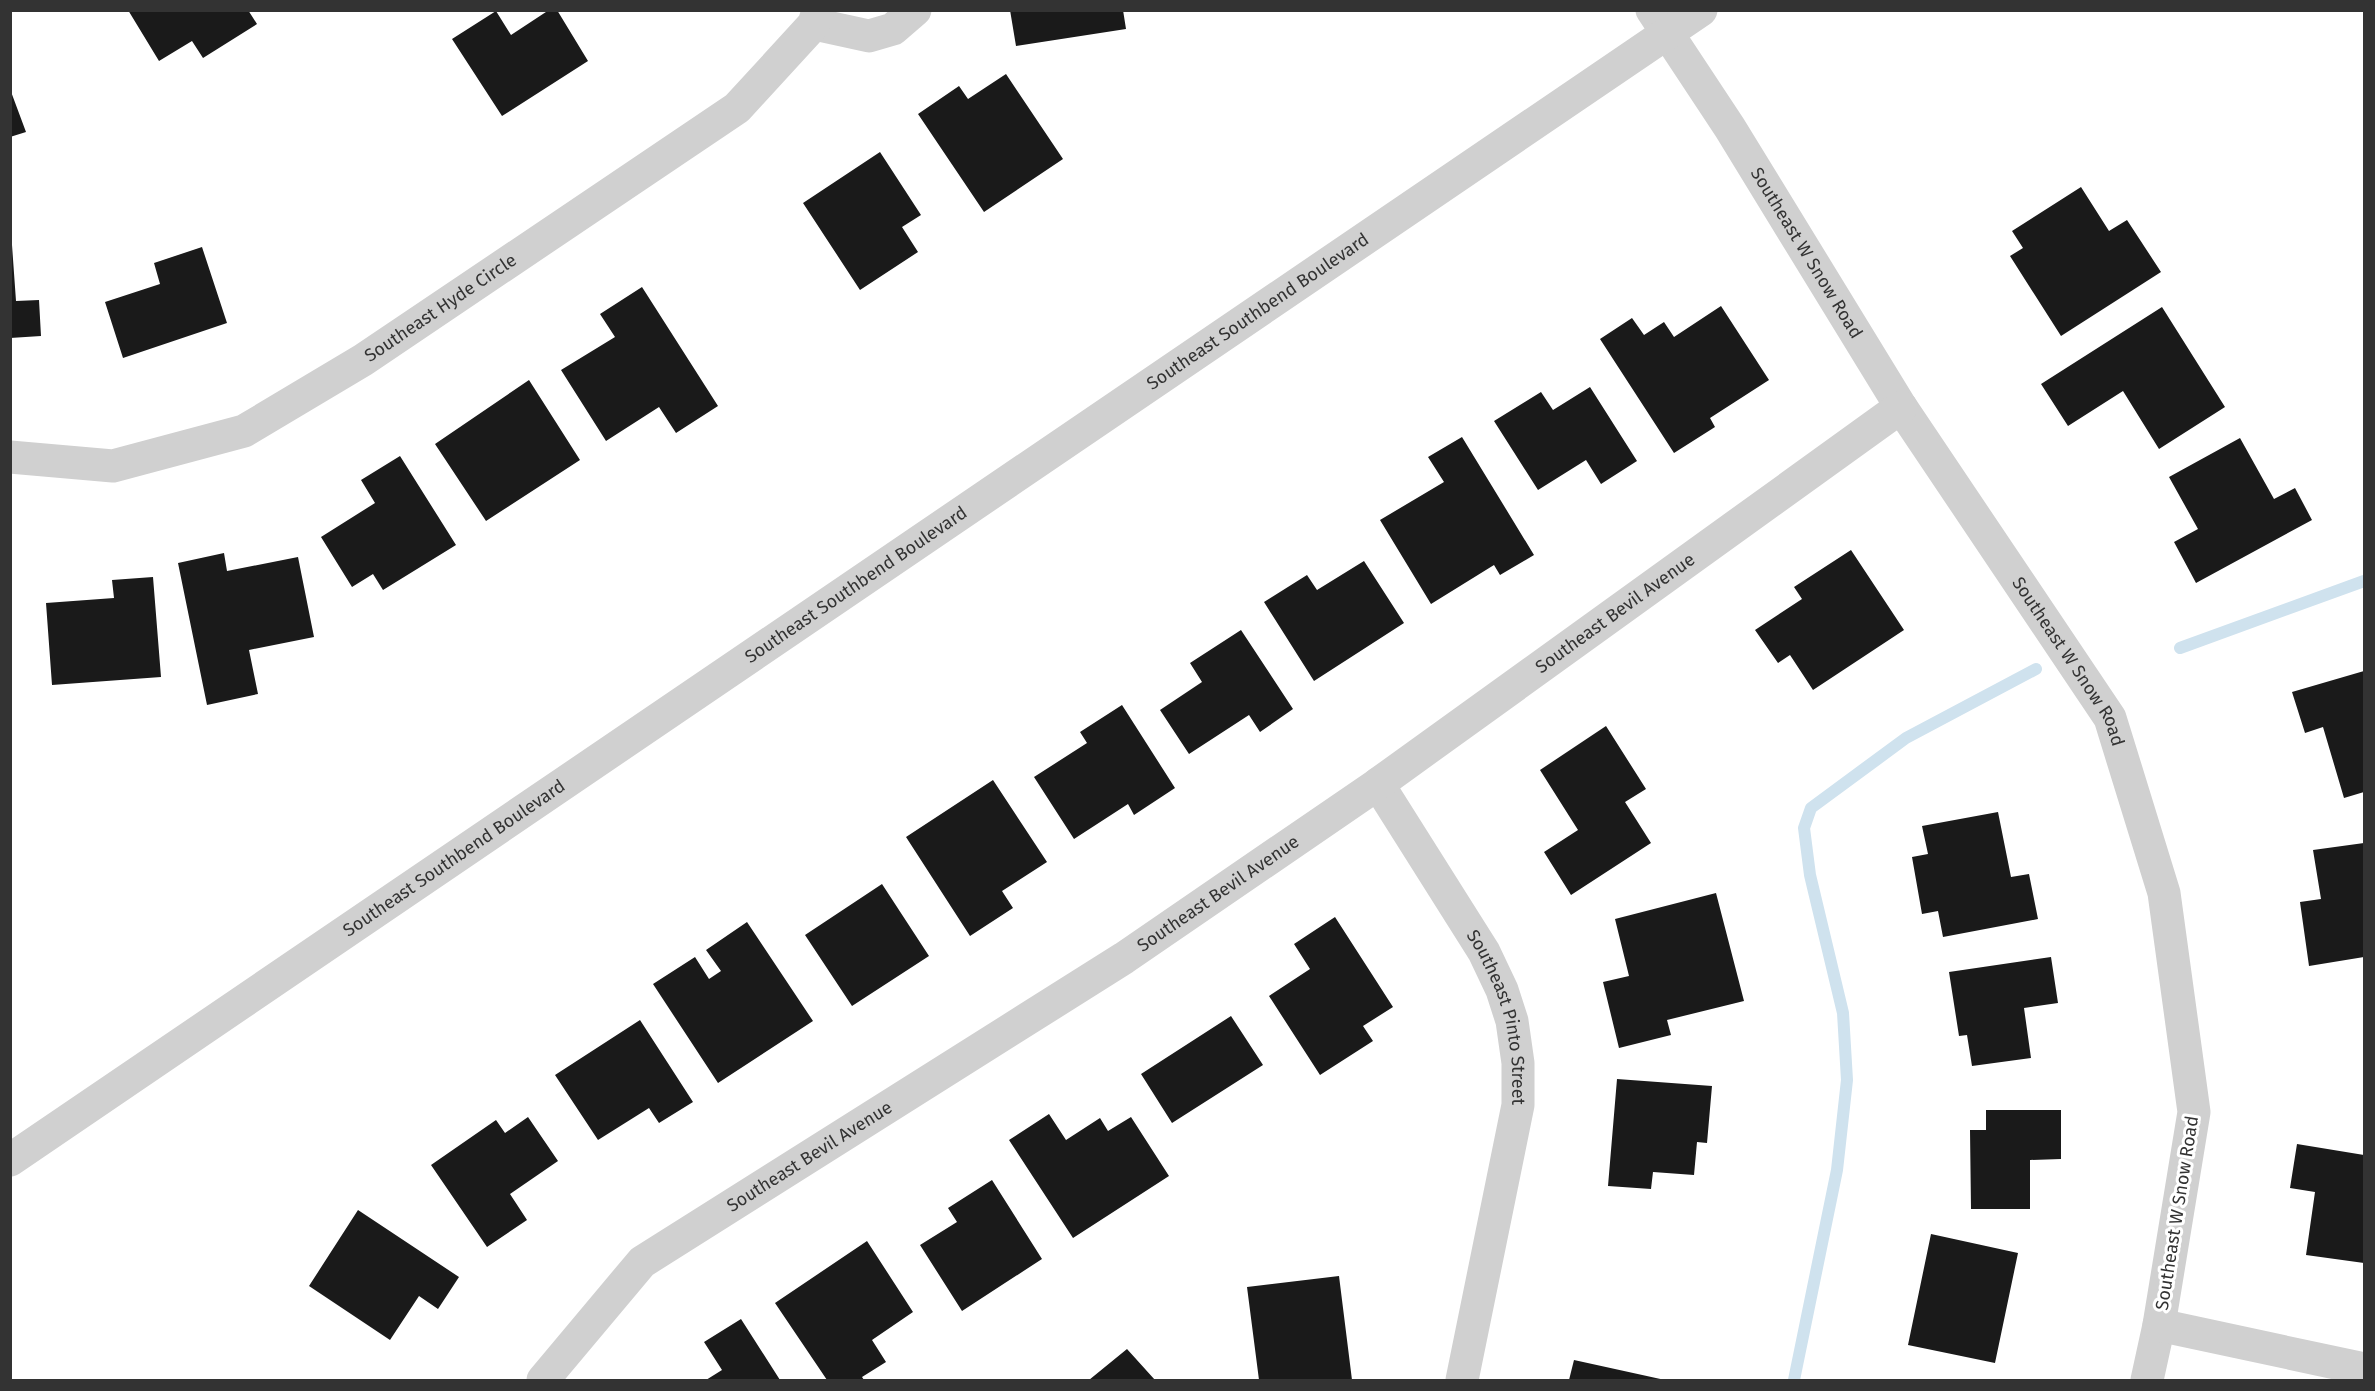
<svg xmlns="http://www.w3.org/2000/svg" width="2375" height="1391" font-family="'Fira Sans',sans-serif">
  <style>
    .lines { fill: none; stroke-linecap: round; stroke-linejoin: round }
    .stream { stroke: #cfe2ee; stroke-width: 12 }
    .building { fill: #1a1a1a }
    .minor { stroke: #d0d0d0; stroke-width: 33 }
    .labels { text-anchor: middle; dominant-baseline: central; stroke-width: 6; stroke-linejoin: round; paint-order: stroke }
    .street-label { font-size: 18px; fill: #333; stroke: #fff }
  </style>
  <rect width="100%" height="100%" fill="#fff"/>
  <g class="lines">
    <!-- stream -->
    <path class="stream" d="M2180 648 2364 581
      M1794 1380 1837 1170 1847 1080 1843 1013 1810 875 1804 828 1811 808 1906 738 2036 669"/>
  </g>
  <!-- building -->
  <path class="building" d="M128 10H248L257 24 203 58 192 41 159 61Z
    M549 10H557L588 61 502 116 452 39 496 11 511 35Z
    M1010 10H1123L1126 29 1016 46Z
    M1006 74 1063 159 984 212 918 114 959 86 968 99Z
    M10 89 26 132 10 137Z
    M880 152 921 215 902 227 918 252 860 290 803 203Z
    M2081 187 2109 231 2127 220 2161 272 2061 336 2010 256 2023 248 2012 231Z
    M10 245H12L16 301 39 300 41 336 10 338Z
    M202 247 227 323 123 358 105 302 160 284 154 263Z
    M642 287 718 406 676 433 659 407 606 441 561 370 615 337 600 314Z
    M1721 306 1769 380 1710 418 1715 427 1674 453 1600 339 1632 318 1644 335 1664 322 1674 337Z
    M2162 307 2225 407 2159 449 2123 391 2068 426 2041 384Z
    M529 380 580 460 486 521 435 444Z
    M1590 387 1637 461 1601 484 1586 460 1538 490 1494 421 1541 392 1553 410Z
    M1462 437 1534 555 1500 575 1494 565 1431 604 1380 520 1444 482 1428 457Z
    M2240 438 2274 499 2295 488 2312 520 2196 583 2174 542 2198 529 2169 477Z
    M400 456 456 545 383 590 373 574 352 587 321 537 375 503 361 480Z
    M1851 550 1904 630 1813 690 1790 655 1778 663 1755 630 1802 599 1794 587Z
    M224 553 227 571 298 557 314 637 249 650 258 694 207 705 178 563Z
    M1364 561 1404 623 1314 681 1264 602 1307 575 1317 590Z
    M153 577 161 677 52 685 46 603 114 598 112 580Z
    M1241 630 1293 709 1260 732 1249 715 1189 754 1160 710 1202 682 1190 663Z
    M2364 671V792L2344 798 2323 727 2305 733 2292 692Z
    M1122 705 1175 788 1134 815 1128 804 1074 839 1034 777 1087 743 1080 732Z
    M1606 726 1646 789 1625 802 1651 843 1571 895 1544 852 1578 830 1540 770Z
    M993 780 1047 862 1002 891 1013 908 970 936 906 837Z
    M1998 812 2011 877 2029 874 2038 919 1943 937 1938 911 1922 914 1912 857 1928 854 1922 826Z
    M2364 843V957L2309 966 2300 902 2321 899 2313 850Z
    M882 884 929 956 852 1006 805 935Z
    M1716 893 1744 1001 1667 1020 1671 1035 1619 1048 1603 982 1629 976 1615 919Z
    M1335 917 1393 1007 1363 1026 1373 1041 1320 1075 1269 996 1310 969 1294 944Z
    M747 922 813 1021 718 1083 653 984 695 957 709 979 721 971 706 950Z
    M2051 957 2058 1003 2024 1008 2031 1058 1972 1066 1967 1035 1959 1036 1949 972Z
    M1231 1016 1263 1065 1172 1123 1141 1074Z
    M640 1020 693 1102 659 1123 649 1108 598 1140 555 1075Z
    M1617 1079 1712 1086 1707 1143 1697 1142 1694 1175 1653 1172 1651 1189 1608 1186Z
    M1986 1110H2061V1159L2030 1160V1209H1971L1970 1130H1986Z
    M1049 1114 1066 1140 1100 1118 1108 1131 1131 1117 1169 1176 1073 1238 1009 1140Z
    M528 1117 558 1161 510 1194 527 1220 487 1247 431 1165 496 1120 505 1133Z
    M2297 1144 2364 1155V1263L2306 1255 2315 1192 2290 1188Z
    M992 1180 1042 1259 962 1311 920 1245 957 1222 948 1208Z
    M358 1210 459 1277 438 1309 419 1296 390 1340 309 1286Z
    M1931 1234 2018 1253 1995 1363 1908 1345Z
    M867 1241 913 1312 872 1340 886 1362 862 1377 864 1380H827L775 1303Z
    M1339 1276 1352 1380H1259L1247 1287Z
    M741 1319 780 1380H706L722 1370 704 1342Z
    M1127 1349 1155 1380H1089Z
    M1574 1360 1665 1380H1569Z"/>
  <g class="lines">
    <!-- minor -->
    <g class="minor">
      <path id="s1" d="M1652 10 1730 128 1901 407 2110 718 2164 893 2194 1112 2159 1325 2147 1380"/>
      <path d="M814 24 869 36 893 29 915 10"/>
      <path id="s2" d="M10 457 113 466 244 431 363 360 737 108 814 24 818 10"/>
      <path id="s3" d="M1378 784 1484 952 1502 990 1512 1021 1518 1063V1105L1462 1380"/>
      <path id="s4" d="M10 1160 1701 10"/>
      <path d="M2159 1325 2364 1369"/>
      <path id="s5" d="M543 1380 642 1262 1124 958 1378 784 1901 407"/>
    </g>
  </g>
  <g class="labels">
    <!-- street labels -->
    <g class="street-label">
      <text stroke="none"><textPath href="#s1" startOffset="288">Southeast W Snow Road</textPath></text>
      <text stroke="none"><textPath href="#s2" startOffset="471">Southeast Hyde Circle</textPath></text>
      <text stroke="none"><textPath href="#s4" startOffset="1509">Southeast Southbend Boulevard</textPath></text>
      <text stroke="none"><textPath href="#s4" startOffset="1023">Southeast Southbend Boulevard</textPath></text>
      <text stroke="none"><textPath href="#s5" startOffset="1324">Southeast Bevil Avenue</textPath></text>
      <text stroke="none"><textPath href="#s1" startOffset="774">Southeast W Snow Road</textPath></text>
      <text stroke="none"><textPath href="#s4" startOffset="537">Southeast Southbend Boulevard</textPath></text>
      <text stroke="none"><textPath href="#s5" startOffset="838">Southeast Bevil Avenue</textPath></text>
      <text stroke="none"><textPath href="#s3" startOffset="266">Southeast Pinto Street</textPath></text>
      <text stroke="none"><textPath href="#s5" startOffset="352">Southeast Bevil Avenue</textPath></text>
      <text transform="translate(2177 1213) rotate(-81)">Southeast W Snow Road</text>
    </g>
  </g>
  <!-- border -->
  <rect width="2375" height="1391" fill="none" stroke="#333333" stroke-width="24"/>
</svg>
